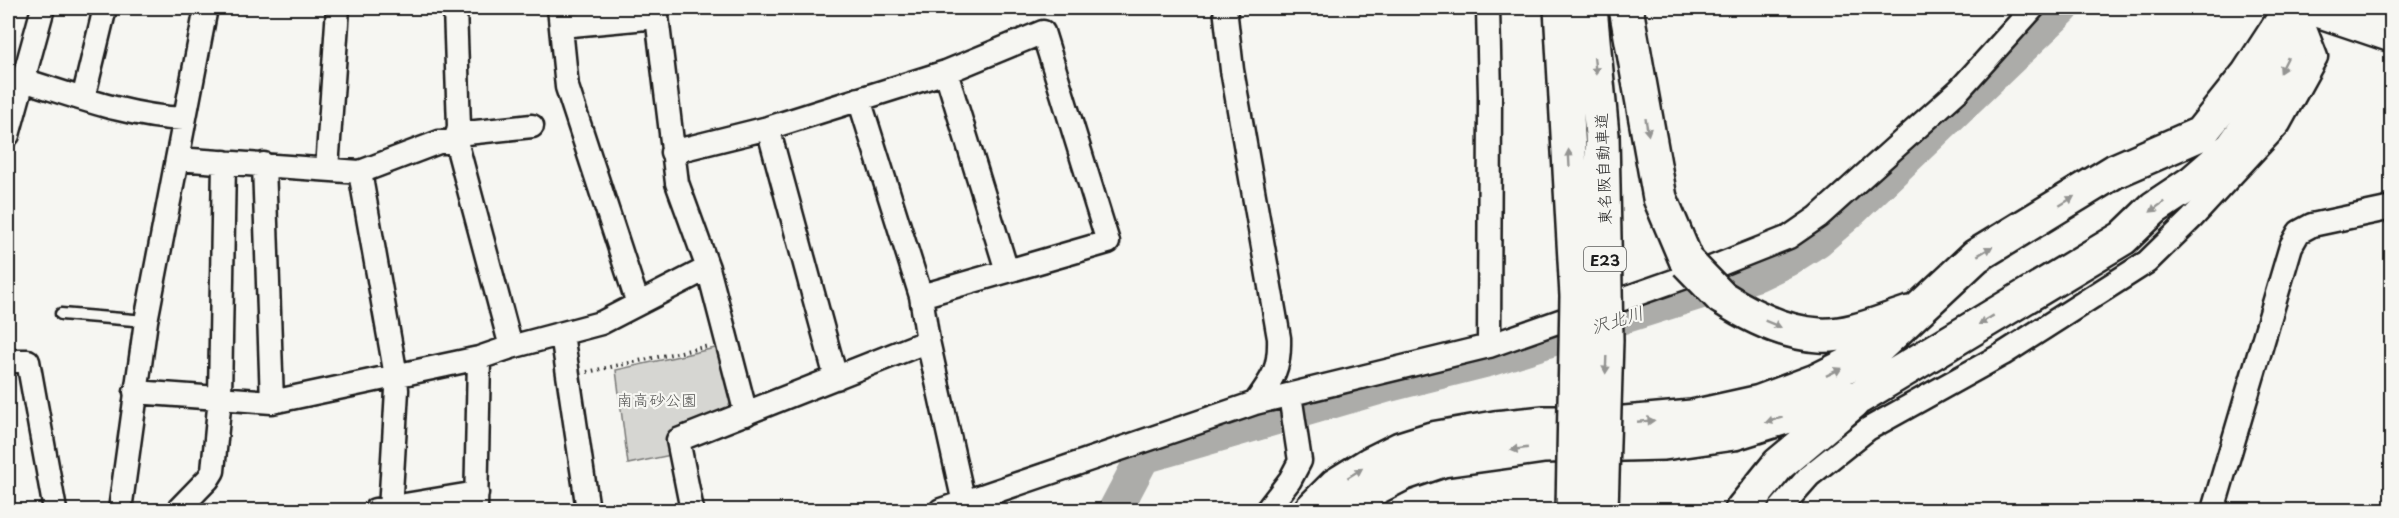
<svg xmlns="http://www.w3.org/2000/svg" width="2399" height="518" font-family="'Playpen Sans','Klee One',sans-serif">
  <style>
    .green { fill: #d6d6d2; stroke: #797977; stroke-width: 1.5 }
    .lines { fill: none; stroke-linecap: round; stroke-linejoin: round }
    .river { stroke: #acaca9; stroke-width: 34 }
    .lane-casing { stroke: #1c1c1c; stroke-width: 15 }
    .street-casing { stroke: #1c1c1c; stroke-width: 27 }
    .highway-casing { stroke: #1c1c1c; stroke-width: 38 }
    .path { stroke: #1c1c1c; stroke-width: 4; stroke-dasharray: 1.5 4.5; stroke-linecap: butt }
    .lane { stroke: #f6f6f2; stroke-width: 10 }
    .street { stroke: #f6f6f2; stroke-width: 22 }
    .highway { stroke: #f6f6f2; stroke-width: 33 }
    .highway-bridge-casing { stroke: #1c1c1c; stroke-width: 38; stroke-linecap: butt }
    .highway-bridge { stroke: #f6f6f2; stroke-width: 33 }
    .oneway { fill: #949492 }
    .labels { text-anchor: middle; dominant-baseline: central; stroke-width: 4.5; stroke-linejoin: round; paint-order: stroke }
    .shield { fill: #f6f6f2; stroke: #5d5d5c; stroke-width: 1.5 }
    .shield-label { font-size: 15px; font-weight: bold; fill: #1c1c1c }
    .street-label { font-size: 16px; fill: #1c1c1c; stroke: #f6f6f2 }
    .park-label { font-size: 16px; fill: #545453; stroke: #f6f6f2 }
    .water-label { font-size: 18px; font-style: italic; fill: #565654; stroke: #f6f6f2 }
  </style>
  <rect width="100%" height="100%" fill="#f6f6f2"/>
  <filter id="ink" filterUnits="userSpaceOnUse"><feTurbulence type="fractalNoise" baseFrequency=".0167" numOctaves="2"/><feDisplacementMap in="SourceGraphic" scale="12" xChannelSelector="R" yChannelSelector="G"/><feConvolveMatrix kernelMatrix="1 2 1 2 8 2 1 2 1" color-interpolation-filters="sRGB"/></filter>
  <g filter="url(#ink)">
    <!-- green -->
    <path class="green" d="M720 347 733 395 727 411 667 435 671 455 628 464 616 370Z"/>
    <g class="lines">
      <!-- river -->
      <path class="river" d="M1115 510 1143 457 1389 385 1488 360 1758 274 1787 260 1817 241 1848 214 2063 8"/>
      <!-- lane casing -->
      <g class="lane-casing">
        <path id="lane" d="M61 314 146 321"/>
      </g>
      <!-- street casing -->
      <g class="street-casing">
        <path id="street" d="M455 8 459 127 456 141
          M559 8 567 87 638 304
          M656 8 677 183 708 268 746 414
          M1225 8 1232 70 1279 338C1280 369 1273 378 1255 403
          M1488 8 1490 96 1489 346
          M561 26 657 17
          M946 72 1007 271
          M23 80C75 96 129 117 184 119
          M83 99 105 8
          M859 99 921 296 928 341 964 503
          M768 128 836 378
          M457 134 532 126
          M8 135 43 8
          M672 152 768 128 946 72 1043 32 1108 242 921 296
          M177 159 360 172
          M264 164 272 402
          M327 169 338 8
          M562 334 588 510
          M8 361H28L55 510
          M135 392 272 402 479 358 511 347 601 323 708 268
          M120 510 146 321 206 8
          M178 510 208 479 213 471 220 397 224 162
          M375 510 477 493
          M390 510 397 390 396 376 360 172 439 142 456 141 511 347
          M476 510 479 358
          M692 510 678 440 928 341
          M941 510 1255 403 1489 346 1711 268 1789 237 1818 217 1959 90 2033 8
          M1267 510 1290 480 1300 461 1290 395
          M1779 510 1809 476 1868 429 2003 354 2147 262 2192 218 2279 124 2316 57 2297 8
          M2213 510 2291 246 2299 232 2312 225 2392 208"/>
      </g>
      <!-- highway casing -->
      <g class="highway-casing">
        <path id="highway" d="M1626 8 1660 198 1687 262
          M2312 8 2392 35
          M1721 297C1750 316 1784 333 1819 335 1849 337 1881 322 1909 313
          M1311 510 1336 485 1370 464 1400 449 1432 439 1495 428 1544 423H1625L1692 417 1760 402 1816 381 1872 353 1976 256 2115 171 2200 134 2248 74 2291 8
          M1344 510 1371 490 1402 474 1443 460 1544 446 1664 443 1734 433 1805 411 1859 397 2123 238 2154 208 2193 182 2232 148 2260 110 2288 57 2294 9
          M1742 510 1779 464 1853 402"/>
      </g>
      <!-- path -->
      <path class="path" d="M587 372 709 346"/>
      <!-- lane -->
      <use href="#lane" class="lane"/>
      <!-- street -->
      <use href="#street" class="street"/>
      <!-- highway -->
      <use href="#highway" class="highway"/>
      <!-- highway-bridge casing -->
      <g class="highway-bridge-casing">
        <path id="highway-bridge" d="M1561 8 1577 296 1573 510
          M1590 8 1602 135 1606 340 1601 510
          M1687 262 1721 297"/>
      </g>
      <!-- highway-bridge -->
      <use href="#highway-bridge" class="highway-bridge"/>
    </g>
    <!-- one-way arrows -->
    <defs><path id="oneway-solid" d="M-6-.8H1V-3.2L6.5 0L1 3.2V.8H-6Z" transform="scale(1.5)"/></defs>
    <g class="oneway">
      <use href="#oneway-solid" transform="translate(2284 65) rotate(116)"/>
      <use href="#oneway-solid" transform="translate(1595 66) rotate(84)"/>
      <use href="#oneway-solid" transform="translate(1647 127) rotate(80)"/>
      <use href="#oneway-solid" transform="translate(1569 158) rotate(-93)"/>
      <use href="#oneway-solid" transform="translate(2067 201) rotate(-32)"/>
      <use href="#oneway-solid" transform="translate(2157 207) rotate(143)"/>
      <use href="#oneway-solid" transform="translate(1985 251) rotate(-31)"/>
      <use href="#oneway-solid" transform="translate(1986 320) rotate(149)"/>
      <use href="#oneway-solid" transform="translate(1773 324) rotate(22)"/>
      <use href="#oneway-solid" transform="translate(1606 365) rotate(92)"/>
      <use href="#oneway-solid" transform="translate(1834 372) rotate(-26)"/>
      <use href="#oneway-solid" transform="translate(1774 420) rotate(163)"/>
      <use href="#oneway-solid" transform="translate(1646 421) rotate(-5)"/>
      <use href="#oneway-solid" transform="translate(1519 449) rotate(172)"/>
      <use href="#oneway-solid" transform="translate(1355 473) rotate(-32)"/>
    </g>
  </g>
  <g class="labels">
    <!-- shield labels -->
    <rect class="shield" x="1584" y="247" width="42" height="24" rx="4.5"/>
    <g class="shield-label">
      <text x="1605" y="259">E23</text>
    </g>
    <!-- street labels -->
    <g class="street-label">
      <text transform="translate(1602 169) rotate(-92)">東名阪自動車道</text>
    </g>
    <!-- park labels -->
    <g class="park-label">
      <text x="657" y="399">南高砂公園</text>
    </g>
    <!-- water labels -->
    <g class="water-label">
      <text transform="translate(1617 319) rotate(-17)">沢北川</text>
    </g>
  </g>
  <!-- margin -->
  <rect width="2399" height="518" fill="none" stroke="#f6f6f2" stroke-width="30"/>
  <rect x="15" y="15" width="2369" height="488" fill="none" stroke="#1c1c1c" stroke-width="2" filter="url(#ink)"/>
</svg>
